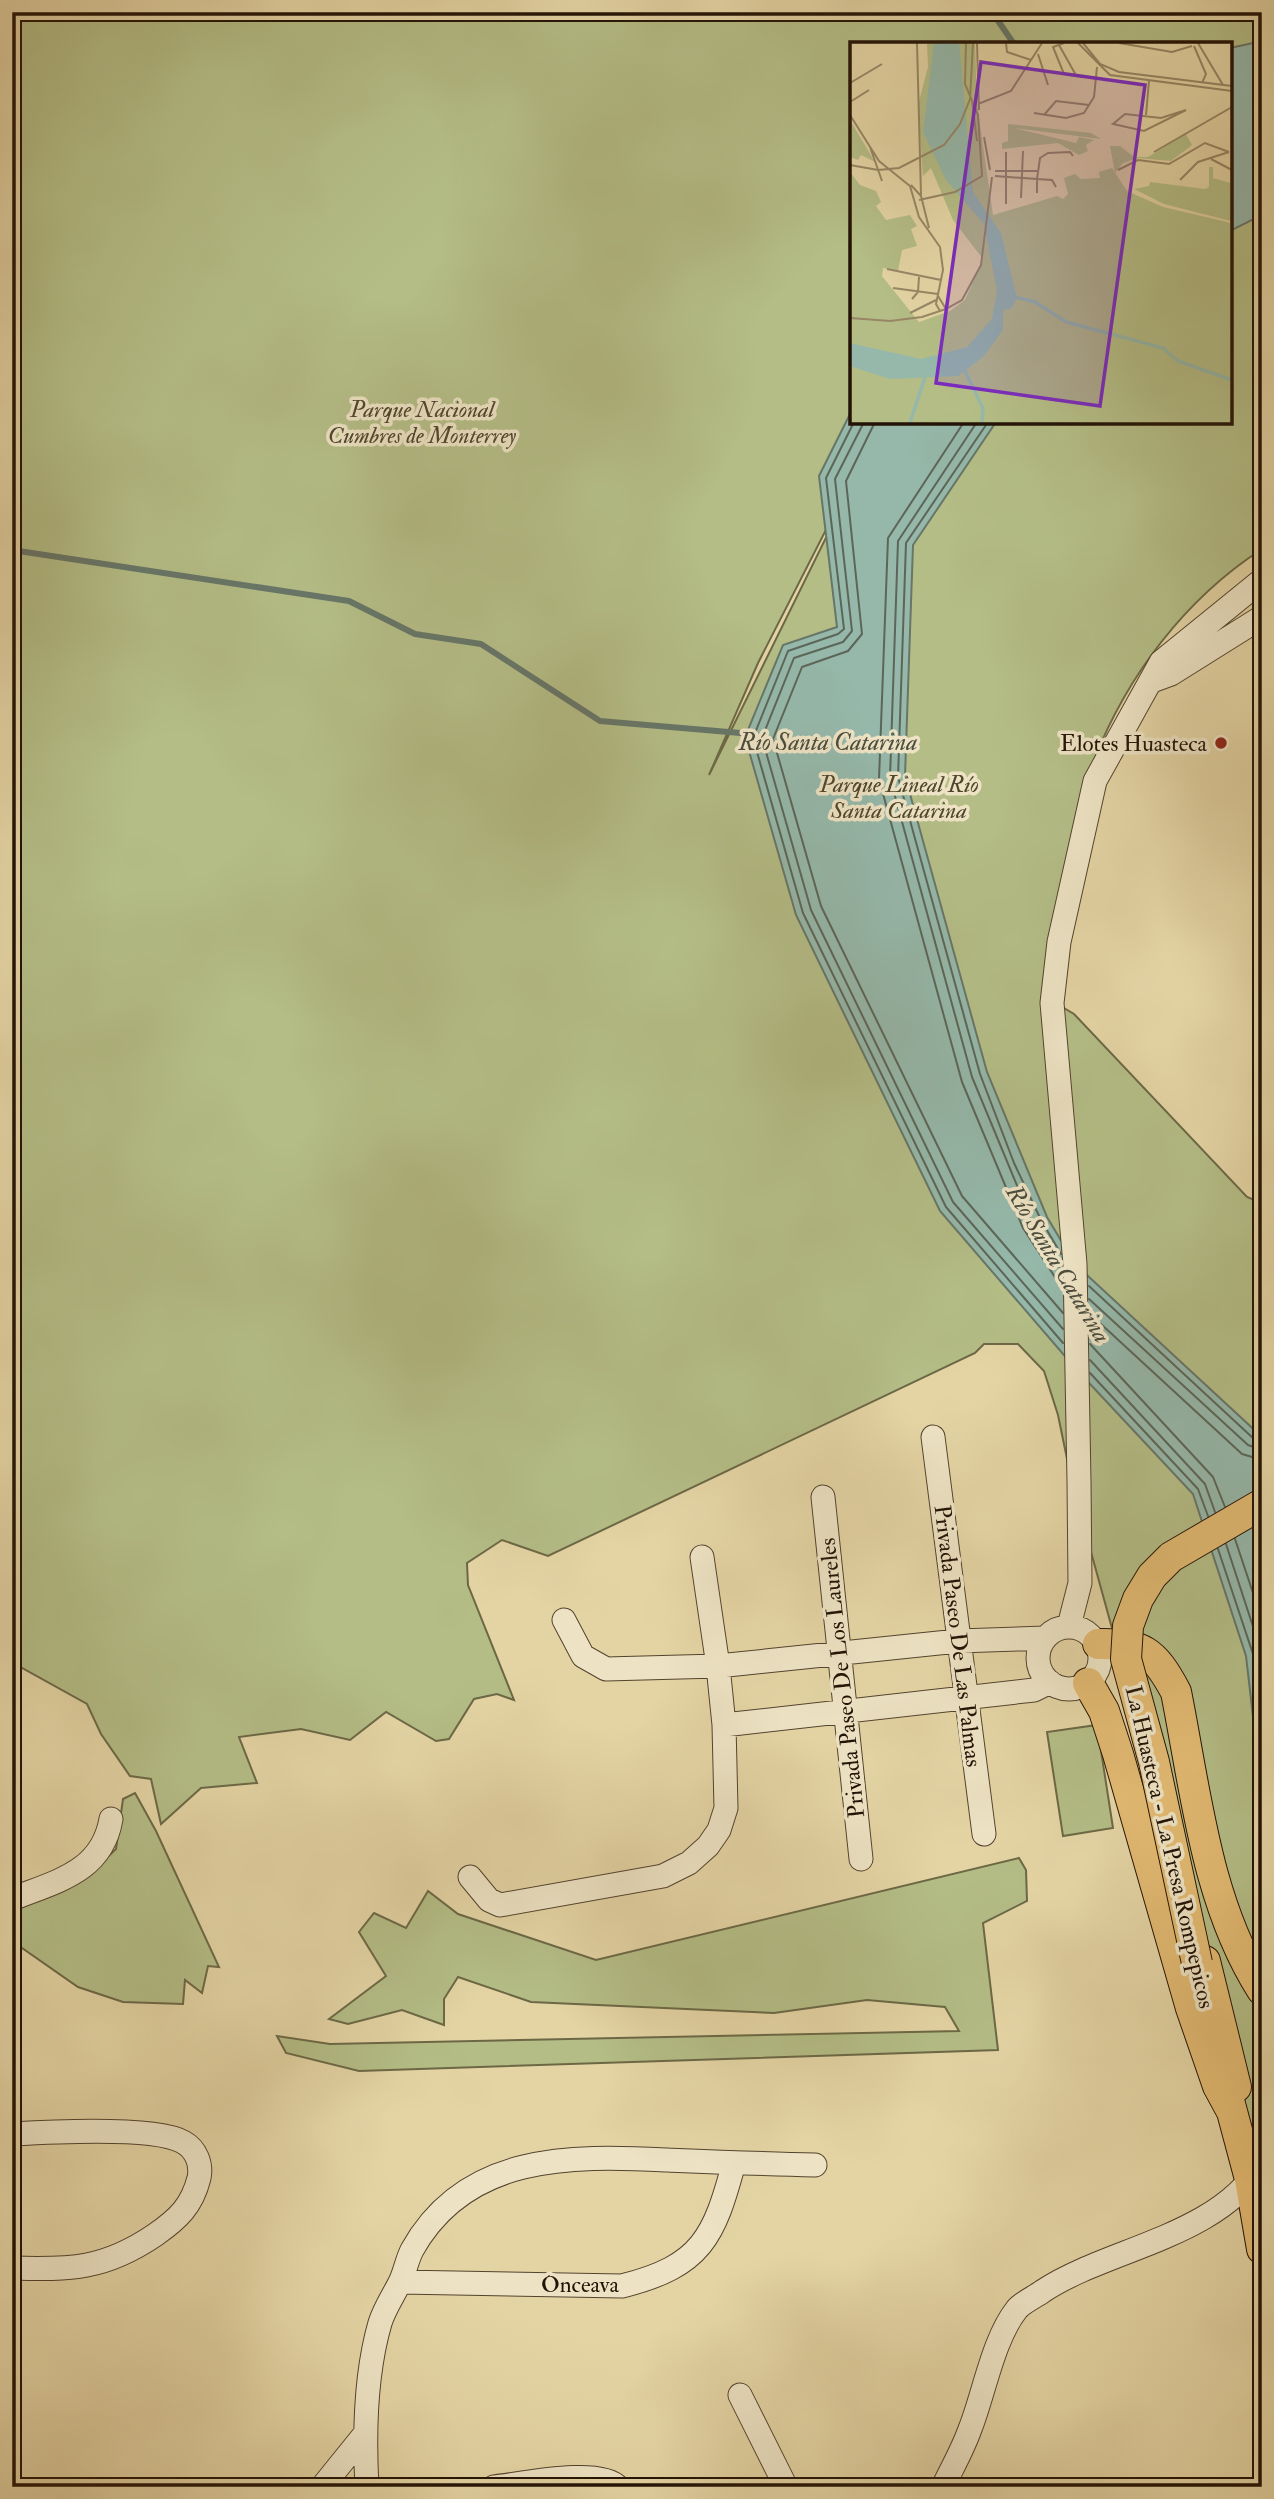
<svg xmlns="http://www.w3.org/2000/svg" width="1274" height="2499" font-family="'IM FELL Double Pica',serif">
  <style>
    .green { fill: #b4bd86; stroke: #6c6846; stroke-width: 2; fill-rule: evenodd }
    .water { fill: #95b8aa; stroke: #677668; stroke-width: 2 }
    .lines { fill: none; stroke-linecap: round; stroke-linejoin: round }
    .shore { stroke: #5c6658; stroke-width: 2 }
    .stream { stroke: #677668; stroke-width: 6 }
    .minor-casing { stroke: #53432e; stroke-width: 25 }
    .major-casing { stroke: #231306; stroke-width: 32 }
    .minor { stroke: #ede3c4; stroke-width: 23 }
    .major { stroke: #e2ba72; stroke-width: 30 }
    .major-bridge-casing { stroke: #231306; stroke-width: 32; stroke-linecap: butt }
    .major-bridge { stroke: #e2ba72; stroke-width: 30 }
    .poi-dot { fill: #8f2418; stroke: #ede3c4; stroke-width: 2.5 }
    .labels { text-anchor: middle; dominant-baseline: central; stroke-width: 7; stroke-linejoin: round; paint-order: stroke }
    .park-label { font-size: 23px; font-style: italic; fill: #4e462c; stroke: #ede3c4 }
    .poi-label { font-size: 23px; fill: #231306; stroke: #ede3c4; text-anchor: end }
    .street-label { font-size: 23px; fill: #231306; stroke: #ede3c4 }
    .water-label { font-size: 24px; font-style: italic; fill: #4b4d3f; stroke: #ede3c4 }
    .inset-river { fill: none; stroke: #95b8aa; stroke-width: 3.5 }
    .inset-road { fill: none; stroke: #978765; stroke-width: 2 }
    .view { fill: #7b2cbf; fill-opacity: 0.15; stroke: #7b2cbf; stroke-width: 3.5 }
    .inset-edge { fill: none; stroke: #231306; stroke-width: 3.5 }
  </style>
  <rect width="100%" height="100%" fill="#e4d4a4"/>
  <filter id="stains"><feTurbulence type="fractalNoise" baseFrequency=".00286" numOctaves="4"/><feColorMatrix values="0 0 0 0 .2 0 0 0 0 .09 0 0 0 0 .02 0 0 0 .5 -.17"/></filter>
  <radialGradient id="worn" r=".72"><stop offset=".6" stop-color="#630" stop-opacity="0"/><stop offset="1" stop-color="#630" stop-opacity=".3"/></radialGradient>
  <!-- green -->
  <path class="green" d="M12 12H1262V549C1185 599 1127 676 1094 760L1047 998 1074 1014 1247 1197 1262 1203V2173L1072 1483 1058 1415 1044 1371 1018 1344H984L975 1353 548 1556 502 1540 467 1563 468 1585 514 1700 497 1694 474 1699 449 1739 436 1741 386 1712 350 1740 301 1729 239 1737 257 1783 201 1788 161 1824 151 1779 130 1776 101 1734 87 1704 22 1668 12 1666ZM852 44H1230V422H883L709 775 758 663 881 422H852Z
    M1097 1725 1113 1828 1063 1836 1047 1732Z
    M135 1793 156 1831 219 1967 208 1966 202 1993 185 1980 183 2004 123 2002 78 1987 12 1941V1910L83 1880 116 1849 123 1799Z
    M1019 1858 1026 1870 1027 1901 983 1923 998 2050 359 2071 286 2053 277 2036 330 2044 959 2031 945 2007 867 2000 774 2013 531 2002 458 1977 444 1999V2025L402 2010 348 2024 329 2019 386 1976 359 1932 374 1913 406 1928 428 1891 458 1914 596 1960Z"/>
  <!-- water -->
  <path class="water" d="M1262 41V215L1230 231V48Z
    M852 410V422H996L913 545 905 776 987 1072 1047 1217 1075 1264 1262 1437V1794L1246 1656 1193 1494 1076 1369 940 1211 796 915 745 737 783 645 837 627 819 476Z"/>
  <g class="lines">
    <!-- shore -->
    <path class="shore" d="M854 422 826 478 844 629 838 634 788 651 753 738 803 913 946 1207 1063 1343
      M864 422 835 479 852 631 843 642 794 658 762 738 811 910 953 1202 1063 1329
      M875 422 846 481 862 634 848 651 802 667 773 739 821 906 962 1196 1063 1313
      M964 422 888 538 879 779 962 1082 1023 1228 1062 1288
      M977 422 898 541 890 778 972 1077 1033 1224 1062 1272
      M988 422 906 543 898 777 980 1074 1014 1163 1041 1220 1061 1254
      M1089 1286 1254 1439 1262 1441
      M1089 1299 1248 1445 1262 1450
      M1089 1313 1242 1454 1262 1460
      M1090 1344 1213 1477 1225 1507
      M1090 1360 1205 1484 1215 1512
      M1090 1373 1198 1489 1208 1516
      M1235 1539 1262 1620
      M1226 1544 1262 1654
      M1218 1549 1253 1654 1262 1738"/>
    <!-- stream -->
    <path class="stream" d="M992 12 1014 44
      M12 550 349 601 415 634 481 644 600 721 752 734"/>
    <!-- minor casing -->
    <g class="minor-casing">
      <path id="minor" d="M1152 681 1171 674 1262 617
        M933 1437 984 1834
        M823 1497 861 1859
        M702 1557 718 1666 958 1641 1045 1638
        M1069 1626 1080 1583 1079 1481 1075 1264 1052 1003 1059 942 1095 781 1161 662 1262 580
        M1038 1658a31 31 0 1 1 62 0a31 31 0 1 1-62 0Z
        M724 1725 1034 1690 1050 1682
        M470 1877 489 1900 500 1905 663 1876 689 1863 708 1846 719 1830 726 1808 724 1725 718 1666 606 1669 583 1656 564 1620
        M12 1899C57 1881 102 1872 111 1819
        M12 2134C47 2132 155 2126 183 2142 196 2149 202 2164 199 2178 192 2206 178 2219 155 2235 105 2269 71 2270 12 2268
        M400 2282 622 2286C702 2266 714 2237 734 2163
        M740 2395 786 2487
        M322 2487 364 2435
        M367 2487C364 2433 365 2375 380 2323 385 2307 394 2295 401 2280 405 2271 407 2260 412 2250 465 2154 570 2155 666 2160 716 2162 765 2164 815 2165
        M494 2487C521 2484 600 2467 618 2487
        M943 2487C952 2468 963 2449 970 2429 984 2394 993 2339 1017 2309 1023 2302 1035 2297 1043 2291 1108 2248 1219 2237 1262 2163"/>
    </g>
    <!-- major casing -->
    <g class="major-casing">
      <path id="major" d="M1098 1644C1143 1643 1154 1651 1176 1692 1196 1792 1206 1902 1262 1990
        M1088 1683 1104 1711 1118 1754 1191 2008 1218 2086 1231 2110
        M1205 1961 1236 2087
        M1227 2093 1250 2179 1262 2249"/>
    </g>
    <!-- minor -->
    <use href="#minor" class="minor"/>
    <!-- major -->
    <use href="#major" class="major"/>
    <!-- major-bridge casing -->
    <g class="major-bridge-casing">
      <path id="major-bridge" d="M1197 1963 1154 1762 1126 1659 1128 1626 1138 1599 1152 1576 1171 1557 1262 1504"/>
    </g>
    <!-- major-bridge -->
    <use href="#major-bridge" class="major-bridge"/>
  </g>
  <!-- markers -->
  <circle class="poi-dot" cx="1221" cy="743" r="7"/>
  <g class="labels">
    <!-- park labels -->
    <g class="park-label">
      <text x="422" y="409">Parque Nacional<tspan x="422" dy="26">Cumbres de Monterrey</tspan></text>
      <text x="899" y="784">Parque Lineal Río<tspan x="899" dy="26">Santa Catarina</tspan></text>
    </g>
    <!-- poi labels -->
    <g class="poi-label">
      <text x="1207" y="743">Elotes Huasteca</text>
    </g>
    <!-- street labels -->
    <g class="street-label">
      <text transform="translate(958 1636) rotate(83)">Privada Paseo De Las Palmas</text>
      <text transform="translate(842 1678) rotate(-96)">Privada Paseo De Los Laureles</text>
      <text transform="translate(1170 1847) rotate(77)">La Huasteca - La Presa Rompepicos</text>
      <text x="580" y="2284">Onceava</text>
    </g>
    <!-- water labels -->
    <g class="water-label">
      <text x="828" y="742">Río Santa Catarina</text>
      <text transform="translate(1058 1264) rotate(59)">Río Santa Catarina</text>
    </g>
  </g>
  <!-- overview -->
  <g transform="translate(850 42)">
    <rect width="382" height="382" fill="#e4d4a4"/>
    <path d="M77 1H125L127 62 143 173 207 154 213 157 218 152 214 136 225 132 231 137 250 136 249 130 262 126 277 149 313 165 381 181V381H0V130L10 143 26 149 31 160 26 164 36 178 60 173 67 184 61 187 67 204 52 208 48 229 33 226 32 234 69 280 100 269 115 258 133 217 103 178 81 126 73 134 68 63 78 25ZM0 78 25 120 11 113 8 118 0 115ZM158 82 241 91 251 97 164 86 226 101 229 95 244 98 236 103 238 109 229 113 208 101 152 107V101L158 99ZM336 92 342 103 321 119 288 116 273 121 265 131 260 104H270L284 115H298ZM359 125H363V136L381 141V179L314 162 284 147 299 144 300 140 355 147 359 145Z" fill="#b4bd86"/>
    <path d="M84 1H109L123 150 151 191 167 256 161 267 153 268V288L134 314 108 334 40 337 0 324V301L71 317 117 305 142 277 147 248 134 182 96 138 73 90Z" fill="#95b8aa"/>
    <path class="inset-river" d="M165 255 185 260 216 280 313 306 328 319 382 338M114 327 133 366 132 381M60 381 75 335"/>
    <path class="inset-road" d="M67 1 71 153M127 1 129 68M156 1 157 10 181 18M214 1 203 5 214 32 233 35M228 1 260 33 382 49M233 1 250 22 269 30 382 44M269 1 322 10 342 4M348 1 373 43M209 3 227 35M344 4 356 32 352 41M188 12 198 43M0 41 32 22M122 59 127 99M0 60 19 48M128 62 161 49 192 1M336 68 294 89 263 82 275 72 311 76ZM184 71 216 76 234 71 244 55 247 25M0 73 29 119 60 144 69 175 90 205 93 228 86 262 90 269M194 73 206 59 239 63M296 73 299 39M134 95 140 128M20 105 32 139M304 110 382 65M361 117 382 128M0 123 28 128 49 126 94 103 110 82 120 57 123 1M268 128 288 118 319 122 355 101 379 110M145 129H188M145 134 187 137V151M330 138 348 120 379 110M61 143 71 154 79 186M206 145 202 138 187 137 190 116 198 111 220 110 223 114M171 156 173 109M69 158 105 150 132 134 128 73 115 42 116 1M156 162V110M37 227 91 238M43 246 88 252M62 257 68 250 69 235M96 267 112 258 131 223 142 135M60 271 86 258M0 276 40 279 72 275 96 267 88 254"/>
    <path class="view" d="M131 20 295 43 250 364 86 341Z"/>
    <rect width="382" height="382" class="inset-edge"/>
  </g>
  <!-- margin -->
  <rect width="1274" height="2499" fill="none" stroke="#e4d4a4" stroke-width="42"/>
  <rect x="14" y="14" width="1246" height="2471" fill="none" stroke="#231306" stroke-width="3.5"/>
  <rect x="21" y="21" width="1232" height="2457" fill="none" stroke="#231306" stroke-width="2"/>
  <rect width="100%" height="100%" filter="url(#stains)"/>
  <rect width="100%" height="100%" fill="url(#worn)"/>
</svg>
